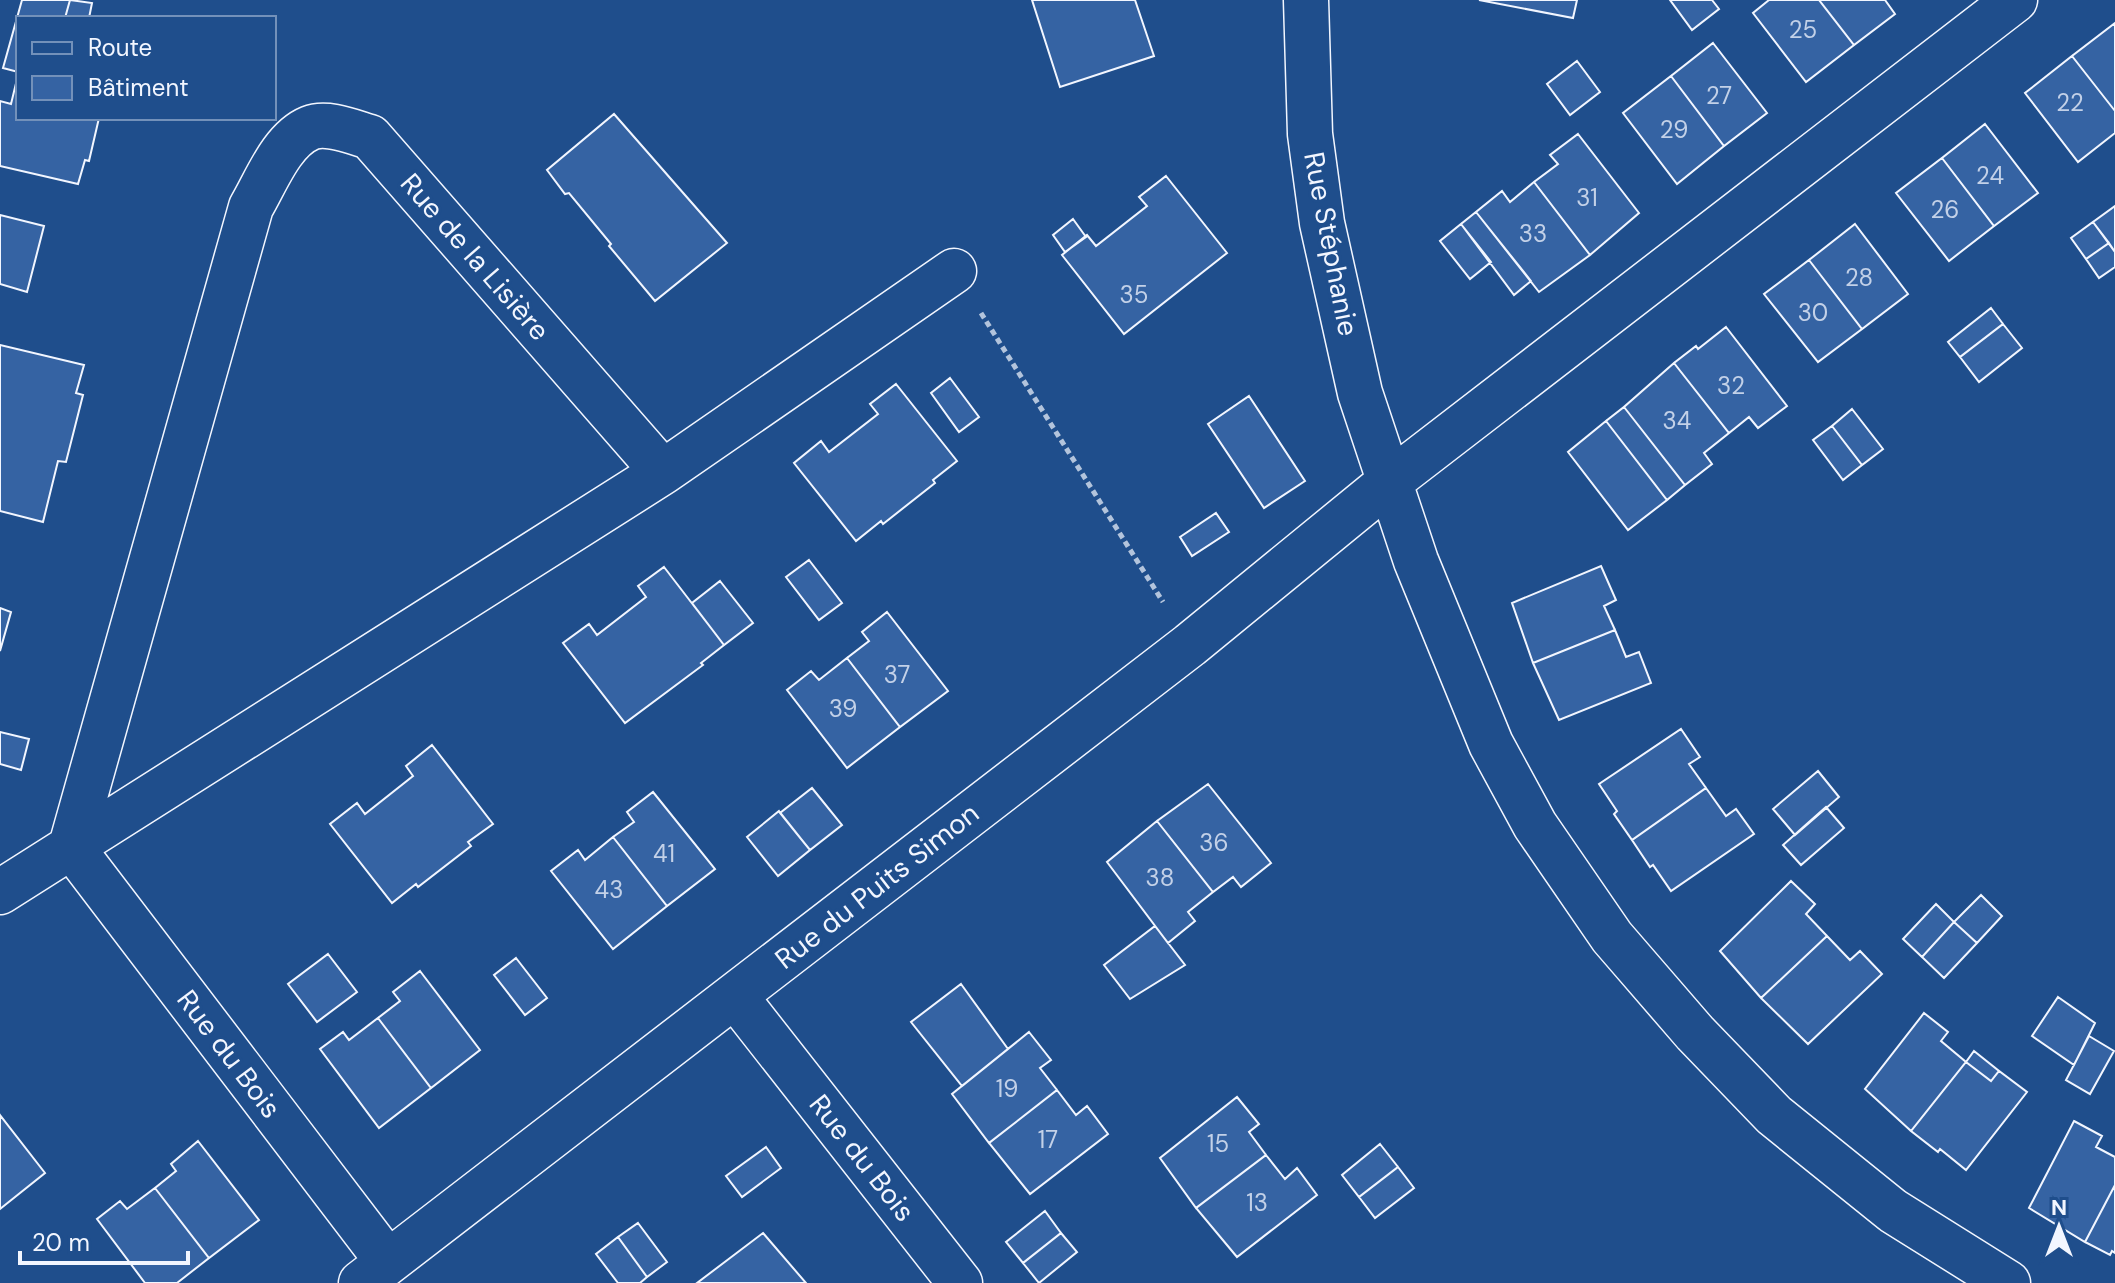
<svg xmlns="http://www.w3.org/2000/svg" width="2115" height="1283" font-family="'DM Sans',sans-serif">
  <style>
    .building { fill: #3563a3; stroke: #f2f6ff; stroke-width: 2 }
    .lines { fill: none; stroke-linecap: round; stroke-linejoin: round }
    .minor-casing { stroke: #f2f6ff; stroke-width: 47 }
    .path { stroke: #b3c4dc; stroke-width: 5; stroke-dasharray: 6 4; stroke-linecap: butt }
    .minor { stroke: #1f4e8c; stroke-width: 44 }
    .labels { text-anchor: middle; dominant-baseline: central; stroke-width: 6; stroke-linejoin: round; paint-order: stroke }
    .number-label { font-size: 24px; fill: #c3d1e8 }
    .street-label { font-size: 28px; fill: #f2f6ff; stroke: #1f4e8c }
  </style>
  <rect width="100%" height="100%" fill="#1f4e8c"/>
  <!-- building -->
  <path class="building" d="M22 0H70L65 18H18V72L3 68Z
    M70 0 92 3 89 18H65Z
    M1032 0H1135L1154 56 1060 87Z
    M1479 0H1577L1573 18Z
    M1670 0H1712L1719 9 1692 30Z
    M1769 0H1819L1854 45 1806 82 1753 13Z
    M1819 0H1885L1895 14 1854 45Z
    M2115 23V111L2072 56Z
    M1713 43 1767 113 1724 146 1671 76Z
    M2072 56 2115 111V133L2078 162 2025 93Z
    M1577 61 1600 92 1570 115 1547 84Z
    M18 75V118H99L89 161 85 160 78 184 0 166V101L11 104Z
    M1671 76 1724 146 1677 184 1623 113Z
    M614 114 727 243 655 301 609 246 611 244 569 193 565 194 547 170Z
    M1985 124 2038 193 1994 226 1942 158Z
    M1578 134 1639 213 1590 255 1534 182 1558 164 1550 155Z
    M1942 158 1994 226 1949 261 1896 193Z
    M1166 176 1227 253 1124 334 1062 255 1087 235 1096 246 1147 206 1139 197Z
    M1534 182 1590 255 1539 292 1476 212 1502 191 1510 202Z
    M2115 206V252L2093 222Z
    M1476 212 1531 281 1514 295 1461 224Z
    M0 215 44 226 27 292 0 284Z
    M1073 219 1086 237 1065 252 1053 235Z
    M2093 222 2109 243 2086 259 2071 238Z
    M1461 224 1491 262 1470 279 1440 241Z
    M1855 224 1908 294 1862 329 1809 260Z
    M2109 243 2115 252V267L2099 278 2086 259Z
    M1809 260 1862 329 1818 362 1764 294Z
    M1991 308 2003 324 1960 357 1948 342Z
    M2003 324 2022 348 1979 382 1960 357Z
    M1726 327 1787 406 1758 428 1749 417 1729 433 1674 363 1696 346 1698 349Z
    M0 345 84 365 76 393 83 395 66 462 58 461 43 522 0 511Z
    M1674 363 1729 433 1704 453 1712 464 1685 485 1624 407Z
    M950 378 979 417 959 432 931 393Z
    M896 384 957 461 933 480 935 483 883 524 881 521 856 541 794 463 821 441 829 452 878 414 870 404Z
    M1249 396 1305 481 1264 508 1208 424Z
    M1624 407 1685 485 1667 500 1606 421Z
    M1852 409 1883 449 1862 465 1832 426Z
    M1606 421 1667 500 1628 530 1568 452Z
    M1832 426 1862 465 1843 480 1813 440Z
    M1216 513 1229 532 1192 556 1180 537Z
    M809 560 842 603 819 620 786 577Z
    M1601 566 1616 600 1604 606 1615 630 1533 663 1512 603Z
    M664 567 724 645 701 663 703 665 625 723 563 643 589 624 597 635 646 597 638 586Z
    M720 581 753 623 724 645 692 603Z
    M0 608 11 612 0 651Z
    M887 612 948 691 900 727 847 658 869 641 862 632Z
    M1615 630 1626 657 1639 652 1651 683 1559 720 1533 663Z
    M847 658 900 727 847 768 787 690 811 671 819 680Z
    M1681 729 1700 757 1689 764 1706 788 1632 840 1614 814 1617 811 1599 784Z
    M0 732 29 739 21 770 0 764Z
    M432 745 493 824 468 842 471 846 418 887 416 884 392 903 330 824 357 803 365 814 413 776 406 766Z
    M1818 771 1839 797 1795 835 1773 809Z
    M1208 784 1271 863 1241 887 1233 877 1213 892 1157 821Z
    M812 788 842 825 810 850 780 813Z
    M1706 788 1726 816 1736 809 1754 834 1671 891 1653 865 1650 867 1632 840Z
    M653 792 715 869 667 906 613 837 634 822 627 812Z
    M1826 807 1844 828 1801 865 1783 845Z
    M779 811 810 850 778 876 747 837Z
    M1157 821 1213 892 1188 912 1195 921 1168 943 1107 862Z
    M613 837 667 906 613 949 551 871 578 850 585 860Z
    M1791 881 1815 904 1806 914 1827 936 1761 998 1720 951Z
    M1981 895 2002 916 1977 943 1954 922Z
    M1936 904 1954 922 1922 957 1903 939Z
    M1954 922 1977 943 1944 978 1922 957Z
    M1155 926 1185 965 1130 999 1104 965Z
    M1827 936 1850 960 1860 951 1882 974 1808 1044 1761 998Z
    M328 954 357 992 317 1022 288 984Z
    M516 958 547 998 525 1015 494 975Z
    M420 971 480 1050 431 1088 378 1018 400 1001 393 992Z
    M961 984 1008 1049 962 1086 911 1022Z
    M2058 997 2095 1023 2074 1065 2032 1036Z
    M1924 1013 1948 1032 1941 1041 1966 1062 1911 1131 1865 1089Z
    M378 1018 431 1088 379 1128 320 1049 343 1032 349 1040Z
    M1029 1032 1051 1060 1040 1068 1057 1090 989 1143 952 1094Z
    M2089 1036 2114 1051 2090 1094 2066 1080Z
    M1974 1051 1999 1071 1991 1081 1966 1062Z
    M1966 1062 1991 1081 1999 1071 2027 1092 1966 1170 1940 1149 1938 1152 1911 1131Z
    M1057 1090 1076 1115 1087 1106 1108 1134 1030 1194 989 1143Z
    M1237 1097 1259 1124 1249 1132 1266 1155 1196 1208 1160 1158Z
    M0 1115 45 1173 0 1209Z
    M2074 1121 2102 1136 2096 1147 2115 1157V1185L2085 1242 2029 1208Z
    M198 1141 259 1220 209 1258 155 1188 176 1171 171 1164Z
    M1380 1144 1398 1167 1359 1197 1342 1175Z
    M766 1147 781 1168 742 1197 726 1176Z
    M1266 1155 1285 1179 1297 1168 1317 1195 1237 1257 1196 1208Z
    M1398 1167 1414 1188 1375 1218 1359 1197Z
    M2115 1185V1253L2112 1251 2110 1255 2085 1242Z
    M155 1188 209 1258 177 1283H145L97 1219 120 1201 127 1209Z
    M1045 1211 1061 1233 1023 1263 1006 1242Z
    M638 1223 667 1262 647 1277 618 1237Z
    M763 1233 806 1283H697Z
    M1061 1233 1077 1252 1039 1283 1023 1263Z
    M618 1237 647 1277 640 1283H618L596 1254Z"/>
  <g class="lines">
    <!-- minor casing -->
    <g class="minor-casing">
      <path id="minor" d="M1306 0 1310 134 1322 223 1360 393 1416 561 1491 744 1535 825 1612 937 1695 1033 1774 1115 1893 1211 2008 1283
        M663 472 954 271
        M71 846 388 1262
        M0 892 663 472 370 137C353 132 327 121 310 128 281 140 266 182 251 207L71 846
        M735 996 960 1283
        M361 1283 1190 645 1388 483 2015 0"/>
    </g>
    <!-- path -->
    <path class="path" d="M981 313 1163 602"/>
    <!-- minor -->
    <use href="#minor" class="minor"/>
  </g>
  <g class="labels">
    <!-- number labels -->
    <g class="number-label">
      <text x="1803" y="29">25</text>
      <text x="1719" y="95">27</text>
      <text x="2070" y="102">22</text>
      <text x="1674" y="129">29</text>
      <text x="1990" y="175">24</text>
      <text x="1587" y="197">31</text>
      <text x="1945" y="209">26</text>
      <text x="1533" y="233">33</text>
      <text x="1859" y="277">28</text>
      <text x="1134" y="294">35</text>
      <text x="1813" y="312">30</text>
      <text x="1731" y="385">32</text>
      <text x="1677" y="420">34</text>
      <text x="897" y="674">37</text>
      <text x="843" y="708">39</text>
      <text x="1214" y="842">36</text>
      <text x="664" y="853">41</text>
      <text x="1160" y="877">38</text>
      <text x="609" y="889">43</text>
      <text x="1007" y="1088">19</text>
      <text x="1048" y="1139">17</text>
      <text x="1218" y="1143">15</text>
      <text x="1257" y="1202">13</text>
    </g>
    <!-- street labels -->
    <g class="street-label">
      <text transform="translate(1331 244) rotate(79)">Rue Stéphanie</text>
      <text transform="translate(475 257) rotate(49)">Rue de la Lisière</text>
      <text transform="translate(877 886) rotate(-38)">Rue du Puits Simon</text>
      <text transform="translate(229 1054) rotate(53)">Rue du Bois</text>
      <text transform="translate(862 1158) rotate(52)">Rue du Bois</text>
    </g>
  </g>
  <!-- legend -->
  <rect x="16" y="16" width="260" height="104" fill="#1f4e8c" stroke="#7391ba" stroke-width="2"/>
  <rect x="32" y="42" width="40" height="12" fill="#1f4e8c" stroke="#7391ba" stroke-width="2"/>
  <text x="88" y="56" font-size="24" fill="#f2f6ff">Route</text>
  <rect x="32" y="76" width="40" height="24" fill="#3563a3" stroke="#7391ba" stroke-width="2"/>
  <text x="88" y="96" font-size="24" fill="#f2f6ff">Bâtiment</text>
  <!-- north arrow -->
  <g transform="translate(2059 1227)" stroke="#1f4e8c" stroke-width="6" paint-order="stroke">
  <path d="M0-6L14 30L0 20L-14 30Z" fill="#f2f6ff"/>
  <text y="-12" font-size="22" font-weight="bold" text-anchor="middle" fill="#f2f6ff">N</text>
  </g>
  <!-- scale -->
  <path d="M20 1251v12h168v-12" fill="none" stroke="#f2f6ff" stroke-width="4"/>
  <text x="32" y="1251" font-size="24" fill="#f2f6ff" stroke="#1f4e8c" stroke-width="6" paint-order="stroke">20 m</text>
</svg>
